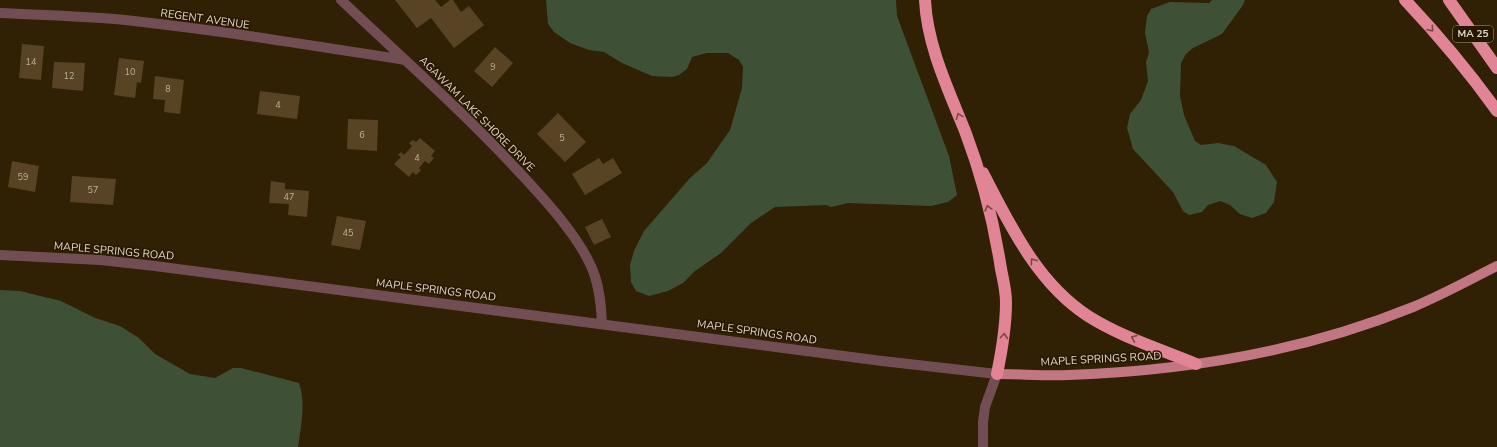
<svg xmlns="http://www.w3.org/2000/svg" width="1497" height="447" font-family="'Nunito Sans',sans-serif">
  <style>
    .green { fill: #3e5137 }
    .building { fill: #584424 }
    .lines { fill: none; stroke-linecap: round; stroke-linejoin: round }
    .service { stroke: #734d54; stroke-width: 10 }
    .minor { stroke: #734d54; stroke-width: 10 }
    .primary { stroke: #c27583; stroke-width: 10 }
    .motorway { stroke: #e18596; stroke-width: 12 }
    .oneway { stroke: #7a4844 }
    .labels { text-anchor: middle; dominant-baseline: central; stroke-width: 3; stroke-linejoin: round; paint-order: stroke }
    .number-label { font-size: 9px; fill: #beb19d }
    .shield { fill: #261700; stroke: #a89c8a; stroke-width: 1 }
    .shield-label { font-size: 10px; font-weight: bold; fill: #e0d5c5 }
    .street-label { font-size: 11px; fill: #e0d5c5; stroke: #261700 }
  </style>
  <rect width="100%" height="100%" fill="#302004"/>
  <!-- green -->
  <path class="green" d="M546 0H896L897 16 949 156 957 195 948 202 931 206 848 203 831 207 826 205 775 207 751 223 721 253 695 271 683 283 668 291 649 296 636 291 631 282 630 265 634 251 644 231 690 178 707 163 730 130 742 88 743 67 739 60 728 53H707L692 57 687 69 679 75 672 77 652 76 622 63 604 52 589 50 570 43 554 32 548 24Z
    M1212 0H1245L1243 5 1222 34 1193 48 1186 54 1181 63 1180 96 1184 115 1195 141 1201 145 1218 143 1234 146 1266 165 1277 182 1274 202 1266 213 1252 218 1240 214 1230 205 1220 201 1208 205 1202 212 1189 215 1183 211 1173 192 1133 149 1127 128 1130 114 1141 100 1148 81 1146 62 1149 53 1145 32 1147 16 1151 9 1170 2 1209 3Z
    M0 290 20 291 61 301 95 318 120 326 139 338 155 354 190 374 215 378 233 368H241L299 383C306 403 301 426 298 447H0Z"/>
  <!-- building -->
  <path class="building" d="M395 0H435L441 7 450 0H453L461 12 469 6 484 25 454 48 431 18 417 28Z
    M22 44 44 46 41 80 19 78Z
    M495 47 513 63 492 87 474 71Z
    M119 58 144 61 141 83 137 82 135 98 114 95Z
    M54 62 85 63 83 91 52 88Z
    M155 76 184 80 180 114 164 112 165 100 153 99Z
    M260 91 300 96 297 119 257 114Z
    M558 113 586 142 565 162 537 134Z
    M348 119 378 120 377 151 347 149Z
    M420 138 435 151 431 156 434 158 429 164 425 161 419 168 421 170 416 175 413 172 409 177 394 164 401 157 398 155 401 152 404 155 412 146 409 143 413 140 416 142Z
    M599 158 603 164 613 158 622 173 585 195 572 174Z
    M12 161 39 166 35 192 8 187Z
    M72 176 116 179 113 205 70 202Z
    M271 181 285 183V189L309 191 307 217 288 215 289 204 269 203Z
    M337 216 366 221 360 250 331 245Z
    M602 219 611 237 594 245 585 227Z"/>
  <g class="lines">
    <!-- service -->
    <path class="service" d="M983 447V422L985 407 997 374"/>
    <!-- minor -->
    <path class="minor" d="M341 0C401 57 464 112 520 173 544 199 575 232 590 264 599 282 601 303 602 323
      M0 13C38 15 77 16 115 19 212 29 309 45 405 60
      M0 255 100 260 155 266 882 361 997 374"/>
    <!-- primary -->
    <path class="primary" d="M997 374C1021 374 1045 376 1069 375 1185 371 1305 351 1413 307 1442 295 1469 280 1497 266"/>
    <!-- motorway -->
    <path class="motorway" d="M925 0C927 45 948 89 965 131 981 173 994 223 1001 269 1003 279 1006 291 1006 302 1006 327 1002 350 997 374
      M1405 0C1438 35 1469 72 1497 111
      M1449 0 1497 68
      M983 173C1010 225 1037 283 1088 316 1121 337 1160 349 1196 364"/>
  </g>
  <!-- one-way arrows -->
  <defs><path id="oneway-chevron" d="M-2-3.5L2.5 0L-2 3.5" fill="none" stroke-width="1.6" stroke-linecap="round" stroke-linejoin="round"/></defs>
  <g class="oneway">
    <use href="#oneway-chevron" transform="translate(1431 29) rotate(49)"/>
    <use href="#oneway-chevron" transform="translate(959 116) rotate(-111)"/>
    <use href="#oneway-chevron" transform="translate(988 208) rotate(-105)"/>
    <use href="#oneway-chevron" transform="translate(1033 261) rotate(-126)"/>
    <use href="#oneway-chevron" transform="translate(1004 336) rotate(-85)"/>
    <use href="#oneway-chevron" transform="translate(1134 338) rotate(-158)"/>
  </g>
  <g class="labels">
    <!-- number labels -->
    <g class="number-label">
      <text x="31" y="62">14</text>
      <text x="493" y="67">9</text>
      <text x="130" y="72">10</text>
      <text x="69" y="76">12</text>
      <text x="168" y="89">8</text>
      <text x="278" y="105">4</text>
      <text x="362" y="135">6</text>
      <text x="562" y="138">5</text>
      <text x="417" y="158">4</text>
      <text x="23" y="177">59</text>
      <text x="93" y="190">57</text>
      <text x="289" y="197">47</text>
      <text x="348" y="233">45</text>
    </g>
    <!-- shield labels -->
    <rect class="shield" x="1453" y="26" width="40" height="16" rx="3"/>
    <g class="shield-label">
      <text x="1473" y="34">MA 25</text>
    </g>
    <!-- street labels -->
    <g class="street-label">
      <text transform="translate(205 19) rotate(8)">REGENT AVENUE</text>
      <text transform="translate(477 114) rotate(45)">AGAWAM LAKE SHORE DRIVE</text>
      <text transform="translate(114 251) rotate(5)">MAPLE SPRINGS ROAD</text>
      <text transform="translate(436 290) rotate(7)">MAPLE SPRINGS ROAD</text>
      <text transform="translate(757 332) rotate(8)">MAPLE SPRINGS ROAD</text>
      <text transform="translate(1101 359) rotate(-3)">MAPLE SPRINGS ROAD</text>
    </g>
  </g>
</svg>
